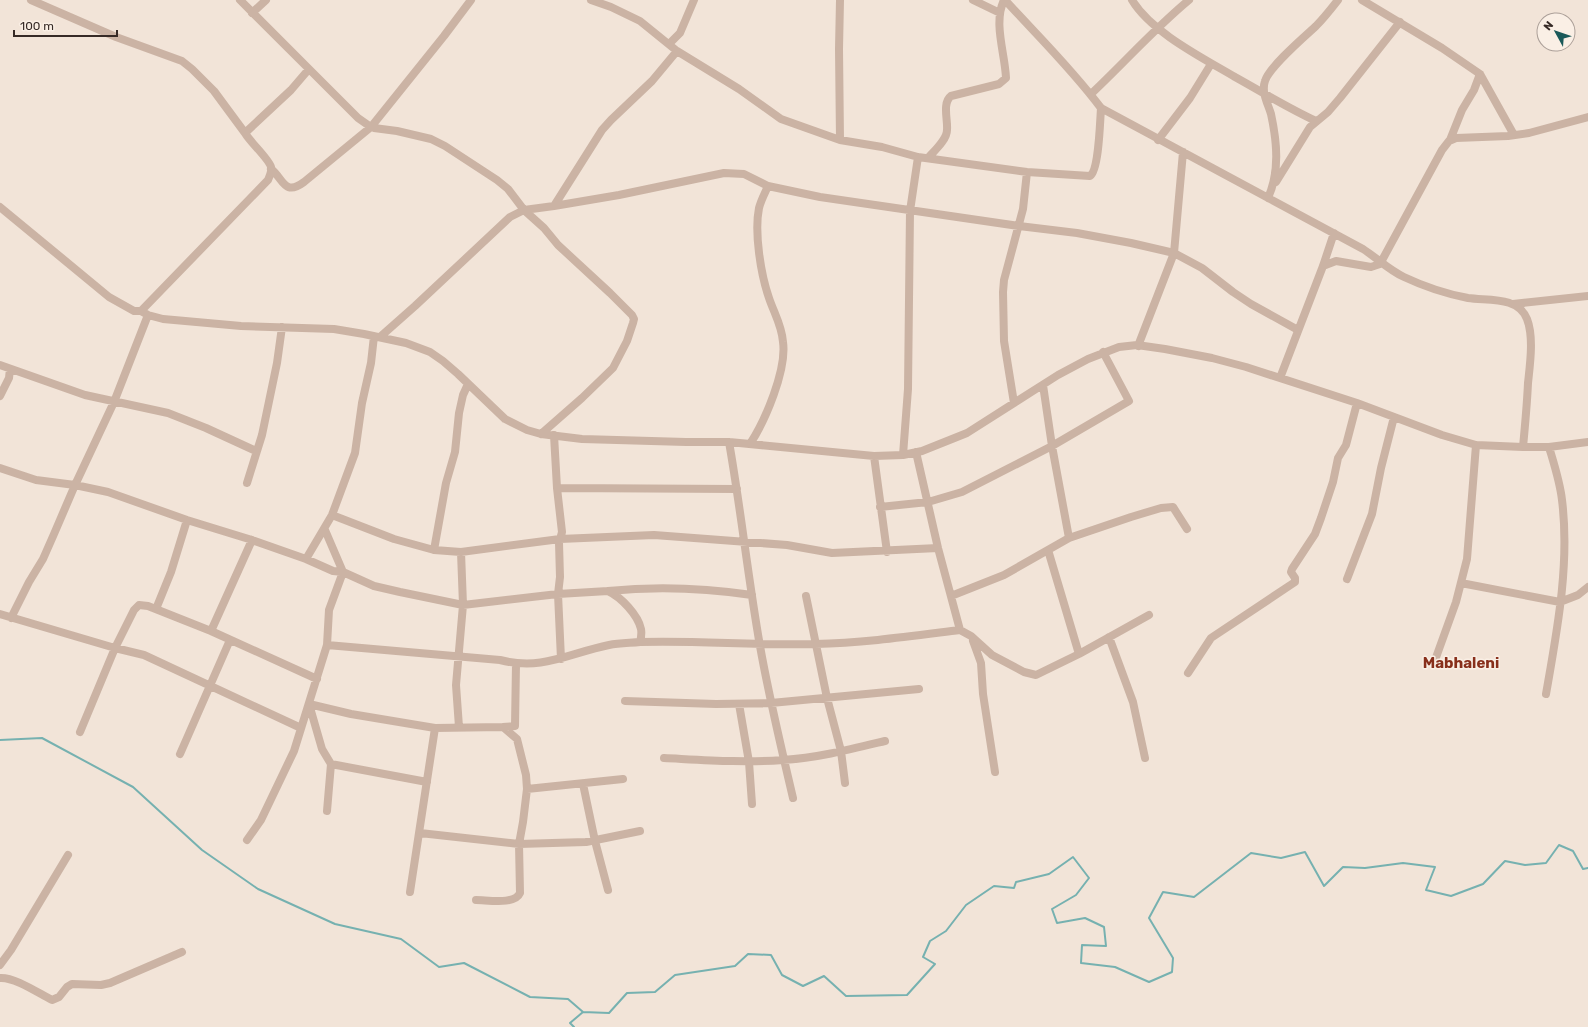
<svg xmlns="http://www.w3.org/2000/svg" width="1588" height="1027" font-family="Rubik,sans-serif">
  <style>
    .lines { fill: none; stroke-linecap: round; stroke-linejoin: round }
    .stream { stroke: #76b1b0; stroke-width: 2 }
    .minor { stroke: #cbb3a4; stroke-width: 8 }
    .labels { text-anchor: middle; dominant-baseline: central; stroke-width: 3; stroke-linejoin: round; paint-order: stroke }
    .district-label { font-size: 15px; font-weight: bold; fill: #882f1b; stroke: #faefe5 }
  </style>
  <rect width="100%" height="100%" fill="#f2e4d8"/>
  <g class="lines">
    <!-- stream -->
    <path class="stream" d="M0 740 42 738 133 787 202 850 258 889 335 924 401 939 439 967 464 963 530 997 568 999 583 1012
      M574 1027 570 1023 583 1012 609 1013 627 993 655 992 675 975 735 966 748 954 771 955 782 975 803 986 824 976 846 996 907 995 935 964 923 957 930 941 946 931 966 905 994 886 1014 888 1016 882 1049 874 1073 857 1089 878 1076 895 1052 909 1057 923 1085 918 1104 927 1106 946 1082 945 1081 963 1115 967 1149 982 1172 972 1173 958 1149 918 1163 892 1194 897 1251 853 1281 858 1305 852 1324 886 1343 867 1365 868 1403 863 1435 867 1426 890 1451 896 1483 884 1505 861 1525 865 1546 863 1559 845 1573 851 1583 869 1588 868"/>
    <!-- minor -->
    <path class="minor" d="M31 0 116 37 182 61 192 69 214 91 245 133
      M591 0 611 7 640 21 677 51 739 89 781 119 840 140 882 147 918 157 1027 172 1090 176C1099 170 1100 121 1101 108
      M973 0 1000 13
      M1005 0C1037 35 1072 69 1101 108L1363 249C1377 258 1389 270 1404 277 1423 286 1447 294 1468 298 1488 301 1518 296 1527 319 1534 337 1530 364 1528 383 1527 405 1525 426 1523 447
      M1132 0C1151 32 1203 58 1235 77 1262 92 1288 108 1316 121
      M1362 0 1442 48 1480 74 1514 135
      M252 13 266 0
      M669 44 680 33 694 0
      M309 69 358 118 368 125 374 128 397 131 431 139 445 146 497 180 508 189 524 210 544 228 558 245 610 293 632 315 634 319 633 323 627 341 613 368 582 398 541 434
      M1091 94C1124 63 1154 29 1189 0
      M840 140 839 49 840 0
      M1158 140 1190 98 1211 64
      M1450 140 1462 110 1474 90 1480 74
      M928 158C934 151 947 140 947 130 948 120 942 103 951 96L999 84 1006 78C1005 53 993 23 1004 0
      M271 169C283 178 284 197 304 182L371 127 444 36 471 0
      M1276 182 1310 127 1328 112 1340 98 1400 22
      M1268 198C1280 171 1277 142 1271 114 1268 104 1261 92 1265 81 1269 67 1304 37 1316 26 1324 18 1331 9 1338 0
      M554 206 619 195 724 173 744 174 768 186 820 197 1019 226 1077 233 1131 243 1174 253 1202 268 1233 292 1251 304 1298 330
      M0 207 109 297 134 311H141L148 315 163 319 241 326 334 329 364 334 406 343 430 352 443 361 458 374 505 419 527 430 541 434 582 439 686 442H729L874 456 903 455 922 451 967 433 1058 375 1088 359 1119 347 1137 345 1165 349 1212 358 1246 367 1357 403 1442 435 1476 445 1523 447H1549L1588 442
      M1323 266 1336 261 1371 267 1380 264 1442 150 1449 141 1456 138 1508 136 1529 133 1588 117
      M1513 304 1588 296
      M141 311 268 180C270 175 272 171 271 167 269 159 250 142 245 133L291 90 309 69 240 0
      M380 337 415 306 510 217 524 210 554 206 602 130 611 120 652 81 677 51
      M1138 346 1174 253 1183 152
      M0 365 85 395 168 413 206 428 256 451
      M1280 378 1323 266 1334 233
      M1043 385 1052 446 1069 538
      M0 396 9 378 10 369
      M1014 403 1004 341 1003 292 1004 280 1023 209 1027 172
      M554 435 557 488 562 532 559 543 560 577 558 594 561 659
      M729 442C741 510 748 578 760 646 769 697 781 747 793 798
      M750 444C765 421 787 370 783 342 782 326 774 313 769 298 761 275 754 233 759 208 761 200 765 193 768 186
      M916 452 938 548 960 630 971 636 992 655 1024 672 1036 675 1079 654 1149 615
      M903 455 908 389 910 211 918 157
      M874 456 887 552
      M0 468 36 480 75 485 108 492 187 520 252 540 306 559 333 571 343 572 374 586 400 592 463 605 558 594 608 591C621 597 638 615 641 629 642 634 641 638 640 642
      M247 483 262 435 277 363 282 327
      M557 488 737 489
      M880 507 928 502 962 492 1052 446 1129 401 1103 352
      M332 515 394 539 434 550 461 552 560 539 654 535 787 545 832 553 938 548
      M434 550 446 483 455 452 459 413 463 395 468 384
      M1048 550 1079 654
      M306 559 332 515 355 453 362 403 371 363 374 336
      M1347 579 1372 514 1381 468 1394 417
      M1461 583 1560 602 1578 595 1588 587
      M608 591C656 586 705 588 752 595
      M806 596 827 698 841 751 845 783
      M951 596 1004 575 1069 538 1131 517 1161 508 1173 507 1187 529
      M156 609 171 572 187 520
      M0 614 115 648 144 655 301 728
      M11 618 29 582 43 559 54 534 75 485 114 402 148 315
      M211 631 252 540
      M1109 637 1133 702 1145 758
      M973 641 981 663 983 694 995 772
      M327 645 500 660C543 671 569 653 609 645 619 643 630 643 640 642 698 640 757 646 815 644 864 643 912 636 960 630
      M1434 663 1456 602 1467 559 1476 445
      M1188 673 1211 638 1295 582V578L1291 572 1292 569 1315 534 1321 518 1333 482 1338 458 1346 445 1357 403
      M1546 694C1557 631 1570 564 1562 500 1560 482 1554 464 1549 447
      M625 701 716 704 771 703 919 689
      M739 704 749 762 752 804
      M459 727 456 685 463 605 461 552
      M80 732 115 648 134 610 139 605 148 606 211 631 317 679
      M180 754 230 640
      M664 758C704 760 744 763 783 760 817 758 852 749 885 741
      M331 764 427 782
      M583 784 595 841 608 890
      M527 789 623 779
      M327 811 331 764 322 749 309 704 351 714 435 728 503 727
      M420 833 519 844 586 842 640 831
      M247 840 261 820 294 751 327 645 329 610 343 572 325 530
      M410 892 435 728
      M476 900C488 900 515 905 520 893L519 844 523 822 527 789 526 775 517 739 503 727 515 726 516 664
      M0 965 11 950 68 855
      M0 978C15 977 38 993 52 1000L59 997 67 987 72 984 101 985 110 983 182 952"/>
  </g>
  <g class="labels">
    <!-- district labels -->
    <g class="district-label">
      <text x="1461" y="663">Mabhaleni</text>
    </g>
  </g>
  <!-- north arrow -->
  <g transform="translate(1556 32) rotate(310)"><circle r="19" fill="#faefe5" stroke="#aca099"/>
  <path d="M0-3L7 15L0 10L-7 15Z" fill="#1a5959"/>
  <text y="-6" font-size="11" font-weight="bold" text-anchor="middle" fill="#362a26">N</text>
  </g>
  <!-- scale -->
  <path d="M14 30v6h103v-6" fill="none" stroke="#362a26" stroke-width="2"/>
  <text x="20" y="30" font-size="12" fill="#362a26" stroke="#faefe5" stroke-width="3" paint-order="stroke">100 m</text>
</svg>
